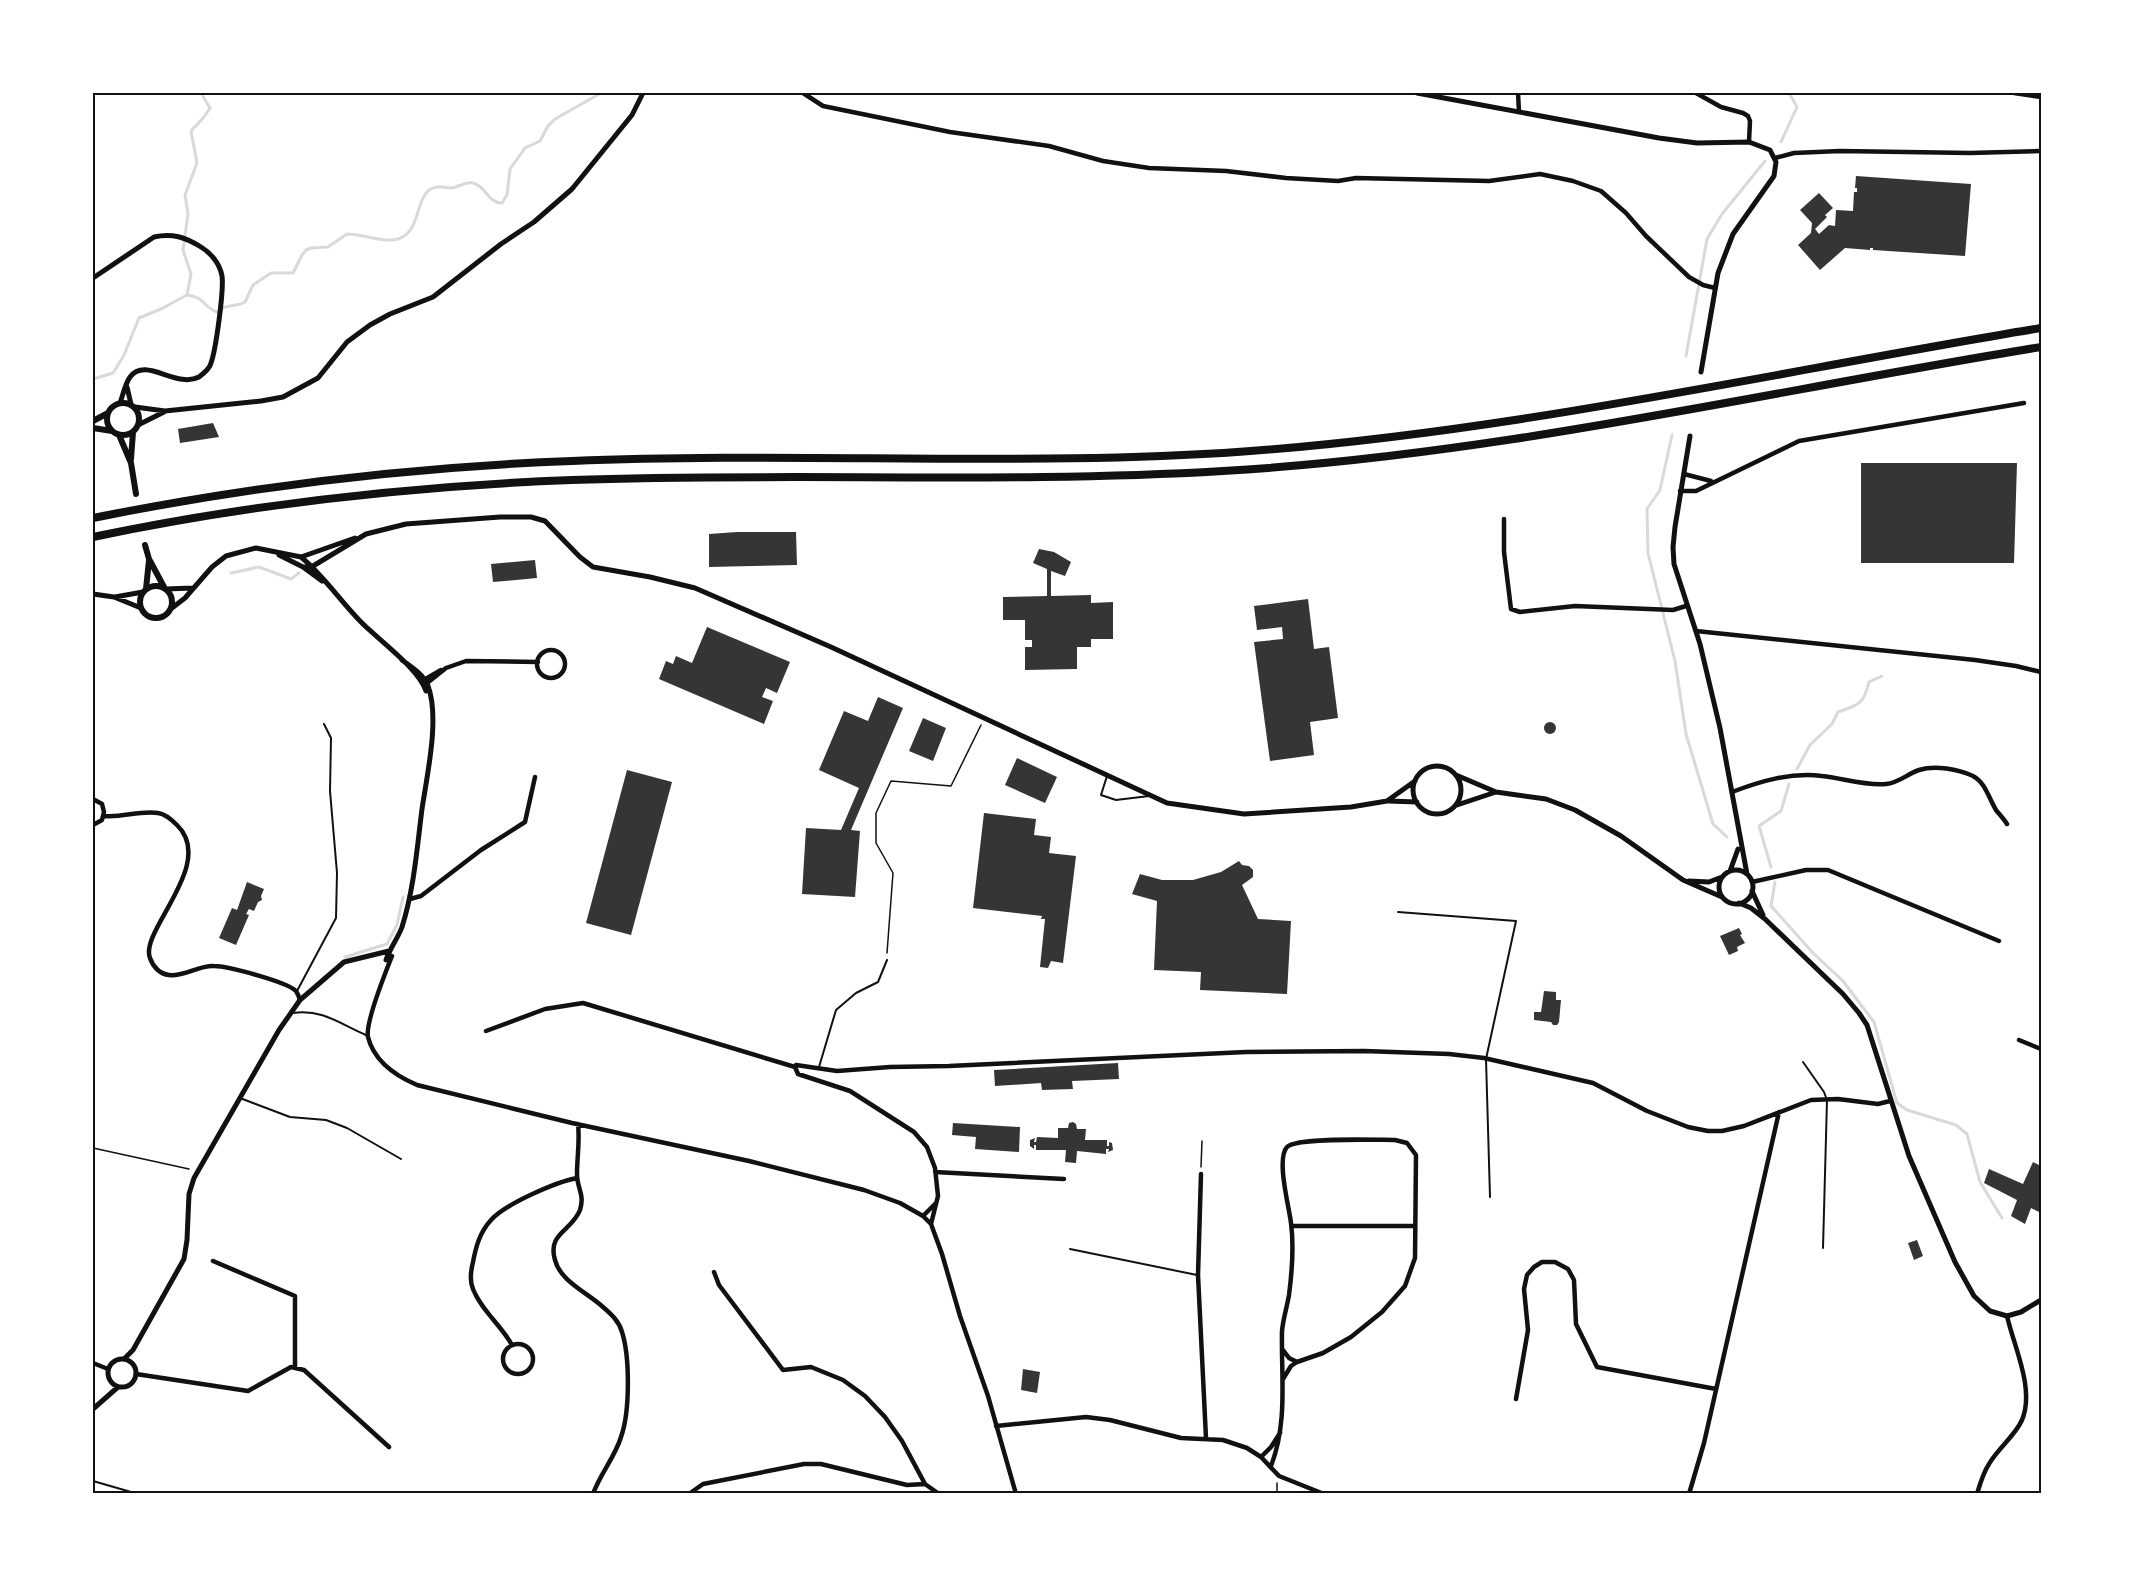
<svg xmlns="http://www.w3.org/2000/svg" width="2134" height="1587" font-family="Mulish,sans-serif">
  <style>
    .lines { fill: none; stroke-linecap: round; stroke-linejoin: round }
    .stream { stroke: #d9d9d9; stroke-width: 3 }
    .building { fill: #353535 }
    .path { stroke: #111; stroke-width: 1.5 }
    .service { stroke: #111; stroke-width: 2 }
    .minor { stroke: #111; stroke-width: 4.5 }
    .tertiary { stroke: #111; stroke-width: 5 }
    .secondary { stroke: #111; stroke-width: 6 }
    .motorway { stroke: #111; stroke-width: 8 }
    .neatline { fill: none; stroke: #111; stroke-width: 2 }
  </style>
  <rect width="100%" height="100%" fill="#fff"/>
  <g class="lines">
    <!-- stream -->
    <path class="stream" d="M1781 142 1797 107 1789 93
      M187 295C205 297 204 308 217 312L225 307 241 304 245 302 253 285 271 273H293L302 255 306 250 311 248 328 247 347 234C364 234 381 243 398 239 424 231 413 190 437 187 441 186 446 188 451 188 458 188 465 181 473 183 485 185 488 203 502 203L507 195 510 169 525 148 540 141 548 126 555 119 601 93
      M1686 356 1707 239 1722 214 1765 161
      M93 379 113 373 124 355 139 318 161 309 187 295 191 274 183 250 188 214 185 195 197 163 191 131 204 117 210 108 201 93
      M1672 435 1660 490 1647 509 1648 553 1675 661 1686 734 1713 824 1727 837
      M231 573 259 567 291 579 299 573
      M1797 769 1810 745 1832 724 1838 712C1858 705 1864 704 1869 682L1882 676
      M1771 867 1759 826 1781 811 1789 784
      M1775 882 1771 906 1813 953 1843 981 1874 1022 1897 1103 1907 1110 1956 1125 1967 1134 1980 1182 2002 1218
      M345 957 387 944 397 925 403 897"/>
  </g>
  <!-- building -->
  <path class="building" d="M1856 176 1971 184 1965 256 1873 250V248H1870V250L1845 248 1820 270 1798 245 1811 233 1812 223 1800 210 1819 193 1833 208 1825 215 1827 217 1815 229 1819 234 1829 225 1835 226 1836 210 1853 211 1854 192H1857V188H1855Z
    M213 423 219 437 180 443 178 429Z
    M1861 463H2017L2014 563H1861Z
    M737 532H796L797 565 709 567V534Z
    M1039 549 1054 552 1071 562 1065 576 1051 571V596L1091 595V603L1113 602V639H1091V647H1077V669L1025 670V647H1032V640H1025V620H1003V597L1047 596V569L1033 563Z
    M535 560 537 578 493 582 491 564Z
    M1308 599 1314 649 1329 647 1338 718 1310 722 1314 755 1270 761 1254 642 1283 639 1282 627 1257 630 1254 606Z
    M707 627 790 662 777 693 766 688 762 697 773 701 764 724 659 679 666 661 673 664 676 656 692 663Z
    M878 697 903 708 851 830 860 831 855 897 802 894 806 828 841 830 859 788 819 770 844 711 868 721Z
    M923 718 946 728 933 761 909 751Z
    M1544 728a6 6 0 1 1 12 0a6 6 0 1 1-12 0Z
    M1017 758 1057 777 1045 803 1005 785Z
    M627 770 672 782 631 935 586 923Z
    M984 813 1036 819 1034 835 1051 837 1049 853 1076 856 1063 963 1051 961 1048 968 1040 967 1045 919H1041L1042 916 973 908Z
    M1239 861 1242 865 1249 866 1253 870V877L1242 885 1258 919 1291 921 1287 994 1200 990 1201 972 1154 970 1157 901 1132 894 1140 874 1162 880H1193L1221 872Z
    M247 882 264 889 261 896 262 900 258 902 254 911 249 909 246 914 249 915 236 945 219 938 232 908 237 910Z
    M1739 928 1742 934 1740 935 1745 943 1737 947 1738 951 1729 955 1720 936Z
    M1544 991 1556 992V1000H1561L1559 1022 1557 1025H1553L1551 1022 1534 1020V1012H1541Z
    M1118 1063 1119 1079 1072 1081 1073 1089 1042 1090 1041 1083 995 1086 994 1070Z
    M1073 1122 1076 1124 1077 1129H1086L1085 1140H1107V1146H1109V1142L1112 1143 1113 1150 1108 1152 1109 1149H1106V1154L1077 1151 1076 1163 1065 1162 1066 1150H1036V1145H1034V1149L1030 1146V1140L1035 1138 1034 1142H1036L1037 1137 1058 1138V1128H1068L1069 1123Z
    M953 1123 1020 1127 1019 1152 975 1149 976 1137 952 1135Z
    M2033 1162 2041 1166V1213L2031 1208 2025 1224 2011 1216 2017 1200 1984 1183 1989 1169 2023 1184Z
    M1917 1240 1923 1256 1914 1260 1908 1243Z
    M1023 1369 1040 1372 1037 1393 1021 1390Z"/>
  <g class="lines">
    <!-- path -->
    <path class="path" d="M887 953 893 873 876 843V813L891 781 951 786 981 725
      M93 1148 189 1169
      M1201 1167 1202 1141
      M1277 1494V1483"/>
    <!-- service -->
    <path class="service" d="M1107 776 1101 795 1116 800 1149 796
      M1398 912 1516 921 1486 1059 1490 1197
      M297 991 336 918 337 873 330 791 331 738 324 724
      M293 1013C323 1009 340 1024 366 1035
      M1803 1062 1824 1092 1827 1100 1823 1248
      M819 1067 836 1010 856 993 878 982 887 960
      M240 1098 290 1117 326 1120 347 1128 401 1159
      M1070 1249 1197 1275
      M93 1481 138 1494"/>
    <!-- minor -->
    <path class="minor" d="M803 93 823 106 950 132 1049 146 1103 161 1149 168 1226 171 1286 178 1338 181 1356 178 1489 181 1540 174 1573 181 1601 191 1626 213 1646 236 1689 277 1703 285 1715 288
      M1518 93 1519 112
      M1696 93 1721 107 1743 113 1748 116 1750 121 1749 142
      M2014 93 2041 97
      M1775 158 1794 153 1840 151 1970 153 2041 151
      M1684 474 1711 481
      M1680 491H1696L1799 441 2024 403
      M1504 519V552L1511 609 1520 612 1575 606 1673 610 1686 606
      M1696 631 1975 660 2016 666 2041 672
      M537 664a14 14 0 1 1 28 0a14 14 0 1 1-28 0Z
      M422 681 441 670
      M426 684 446 668 466 661 538 662
      M1732 792C1761 781 1791 772 1822 776 1842 778 1865 786 1886 784 1899 783 1907 774 1919 770 1935 765 1958 769 1973 776 1986 783 1989 799 1996 810 2000 815 2004 819 2007 824
      M93 799 102 804 104 812 102 820 93 825
      M104 816C122 818 140 810 158 813 165 814 172 820 177 825 217 864 139 931 150 958 153 967 160 974 169 975 184 977 199 965 214 966 228 966 287 982 296 991 298 994 299 997 300 1000
      M1752 882 1806 870H1828L1999 941
      M410 899 421 896 481 850 525 822 535 777
      M392 956C386 971 365 1023 368 1037 374 1061 396 1076 417 1085L572 1123 749 1161 864 1190 900 1203 923 1216 931 1224 942 1254 960 1316 988 1396 1016 1494
      M486 1031 545 1009 583 1003 795 1067
      M2019 1040 2041 1049
      M578 1124C580 1141 577 1157 577 1174 577 1189 585 1194 580 1210 572 1231 547 1233 555 1260 560 1281 588 1293 603 1307 611 1314 619 1321 622 1332 630 1357 630 1412 621 1437 615 1457 600 1474 593 1494
      M935 1172 1064 1179
      M1201 1174 1198 1275 1206 1438
      M923 1216 936 1203
      M931 1224 938 1196 935 1168 927 1147 914 1132 850 1091 798 1074 795 1067 796 1065 837 1071 890 1067 949 1066 1246 1052 1364 1051 1449 1054 1484 1058 1593 1083 1647 1111 1688 1127 1708 1131H1722L1744 1126 1811 1100 1838 1099 1878 1104 1890 1101
      M1292 1226H1414
      M213 1261 295 1296V1368
      M714 1272 719 1285 783 1370 811 1367 843 1380 865 1396 885 1417 902 1441 925 1484 939 1494
      M503 1359a15 15 0 1 1 30 0a15 15 0 1 1-30 0Z
      M512 1345C501 1325 481 1310 473 1289 469 1280 471 1270 473 1262 476 1246 480 1232 491 1220 505 1204 556 1182 577 1178
      M1283 1350 1289 1358 1297 1362
      M93 1363 108 1369
      M136 1374 248 1391 291 1367 304 1370 389 1447
      M1516 1399 1528 1330 1524 1289 1527 1275 1534 1267 1542 1262H1555L1568 1269 1574 1280 1576 1324 1597 1367 1716 1389
      M996 1426 1086 1417 1110 1420 1181 1438 1223 1440 1247 1448 1261 1457 1279 1476 1324 1494
      M1261 1457 1271 1447 1280 1433
      M1271 1466C1288 1422 1281 1377 1282 1331 1283 1319 1287 1307 1289 1295 1292 1272 1294 1246 1291 1223 1289 1206 1276 1159 1287 1147 1297 1137 1377 1140 1395 1140L1407 1143 1416 1155 1415 1258 1405 1286 1382 1312 1351 1337 1323 1353 1297 1362 1291 1366 1283 1379
      M689 1494 703 1484 804 1464H821L907 1485 925 1484
      M1689 1494 1704 1443 1779 1112
      M1977 1494C1980 1484 1983 1473 1989 1464 1998 1448 2015 1436 2022 1420 2035 1389 2014 1347 2007 1316"/>
    <!-- tertiary -->
    <path class="tertiary" d="M1417 93 1659 138 1697 143 1749 142 1770 150 1776 162 1774 176 1733 234 1718 273 1701 372
      M93 278 154 237C172 233 185 237 201 247 211 253 220 264 222 276 224 290 216 349 211 363 210 368 203 374 199 377 176 389 146 356 130 377 125 384 123 395 120 403
      M127 387 131 404
      M135 407 165 411 261 401 283 397 318 378 347 342 370 325 390 314 433 297 501 244 534 222 572 189 632 115 643 93
      M138 425 164 412
      M1690 436 1675 527 1673 547 1674 564 1700 644 1720 728 1747 874
      M279 555 303 567 322 581
      M301 557C324 576 341 602 362 623 379 640 419 669 426 691
      M303 567 313 566 366 534 406 524 500 517H531L545 521 580 557 593 567 650 577 695 588 831 647 1167 803 1244 814 1351 807 1387 801 1415 781
      M166 589 193 588
      M93 594 114 597 141 608
      M115 597 143 592
      M172 608 185 598 212 567 226 556 256 548 301 557 355 538
      M1413 790a24 24 0 1 1 48 0a24 24 0 1 1-48 0Z
      M1456 775 1496 792 1546 799 1575 810 1621 836 1683 880 1722 897
      M1388 801 1417 802
      M1457 805 1496 792
      M1719 887a17 17 0 1 1 34 0a17 17 0 1 1-34 0Z
      M1730 871 1738 849
      M1689 881 1709 882 1722 877
      M1752 891 1763 915
      M1739 903 1751 908 1765 919 1843 994 1859 1013 1867 1025 1909 1156 1955 1262 1974 1296 1990 1311 2007 1316 2021 1312 2041 1300
      M386 960C390 948 398 938 402 927 414 889 417 848 422 809 427 775 440 718 428 686 424 675 412 667 402 660
      M108 1373a14 14 0 1 1 28 0a14 14 0 1 1-28 0Z
      M124 1359 133 1350 184 1259 187 1240 189 1194 194 1178 279 1030 300 1000 344 962 389 951
      M93 1409 118 1387"/>
    <!-- secondary -->
    <path class="secondary" d="M107 419a16 16 0 1 1 32 0a16 16 0 1 1-32 0Z
      M93 421 108 413
      M93 428 112 431
      M119 435 131 463 136 494
      M131 459 133 432
      M145 545 149 559 164 587
      M140 602a16 16 0 1 1 32 0a16 16 0 1 1-32 0Z
      M146 589 149 560"/>
    <!-- motorway -->
    <path class="motorway" d="M93 518C251 486 411 467 572 461 789 452 1006 466 1223 453 1499 435 1769 373 2041 328
      M93 537C251 504 411 486 572 480 789 472 1006 484 1223 471 1499 455 1769 391 2041 347"/>
  </g>
  <!-- border -->
  <rect width="2134" height="1587" fill="none" stroke="#ffffff" stroke-width="189"/>
  <rect x="94" y="94" width="1946" height="1398" class="neatline"/>
</svg>
